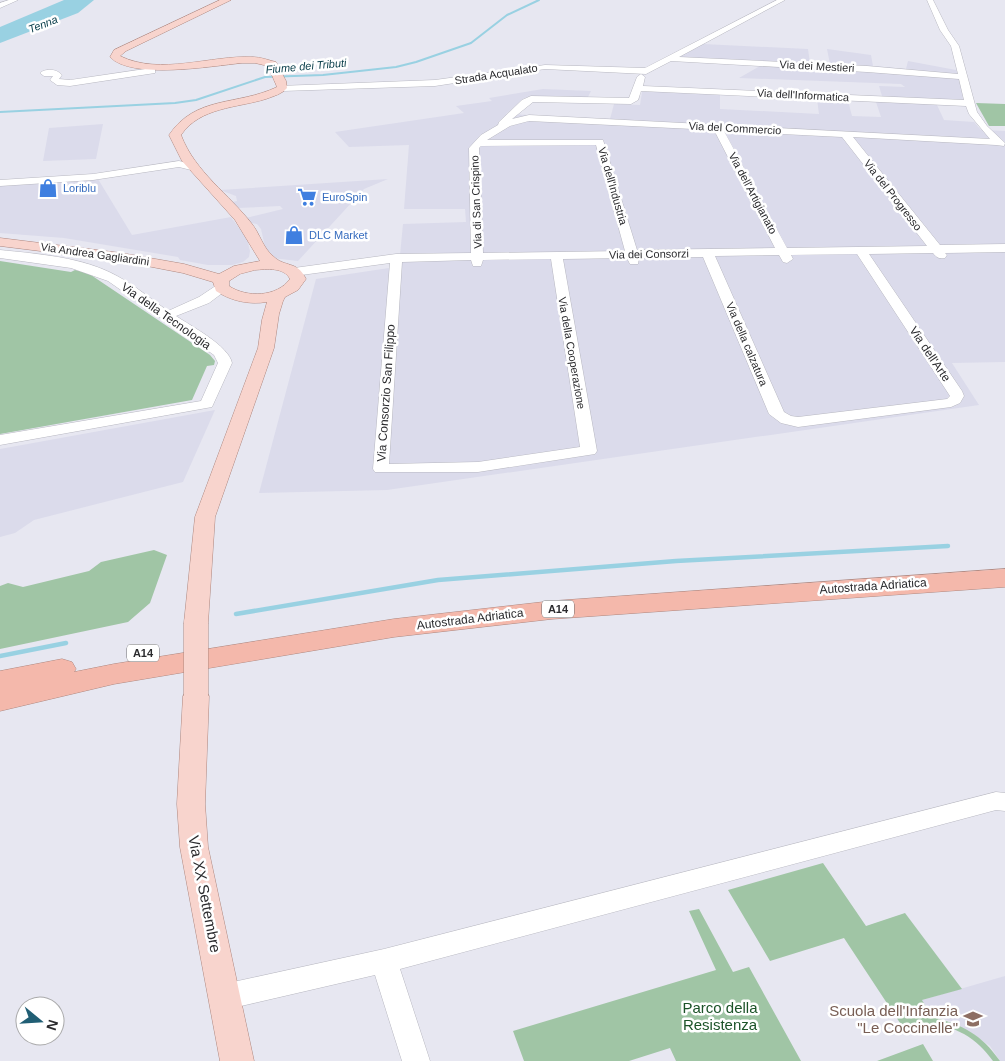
<svg xmlns="http://www.w3.org/2000/svg" width="1005" height="1061" font-family="Helvetica,sans-serif">
  <style>
    .built { fill: #dbdbeb }
    .green { fill: #a0c5a5 }
    .water { fill: #99d1e2 }
    .lines { fill: none; stroke-linecap: round; stroke-linejoin: round }
    .stream-far1 { stroke: #99d1e2; stroke-width: 2 }
    .stream { stroke: #99d1e2; stroke-width: 4.5 }
    .minor-casing { stroke: #b8b8c1; stroke-width: 1 }
    .major-casing { stroke: #ae877f; stroke-width: 1 }
    .highway-casing { stroke: #ae877f; stroke-width: 1 }
    .minor { fill: #fff; fill-rule: evenodd }
    .major { fill: #f8d4cd; fill-rule: evenodd }
    .highway { fill: #f4b8ab; fill-rule: evenodd }
    .major-bridge-casing { stroke: #ae877f; stroke-width: 25; stroke-linecap: butt }
    .major-bridge { stroke: #f8d4cd; stroke-width: 24 }
    .labels { text-anchor: middle; dominant-baseline: central; stroke-width: 5; stroke-linejoin: round; paint-order: stroke }
    .far-water-label { font-size: 11px; font-style: italic; fill: #0f424e; stroke: #fff }
    .far-street-label { font-size: 11px; fill: #2b2b2e; stroke: #fff }
    .far-shop-label { font-size: 11px; fill: #366cbe; stroke: #fff; text-anchor: start }
    .shield { fill: #fff; stroke: #6b6b6d; stroke-width: 1 }
    .shield-label { font-size: 11px; font-weight: bold; fill: #2b2b2e }
    .street-label { font-size: 12px; fill: #2b2b2e; stroke: #fff }
    .near-street-label { font-size: 15px; fill: #2b2b2e; stroke: #fff }
    .near-park-label { font-size: 15px; fill: #1b5328; stroke: #fff }
    .near-education-label { font-size: 15px; fill: #785e54; stroke: #fff; text-anchor: end }
  </style>
  <rect width="100%" height="100%" fill="#e7e7f1"/>
  <!-- built -->
  <path class="built" d="M703 44 808 49 810 63 830 64 827 49 871 55 873 66 906 69 908 61 956 70 960 80 964 106 937 105 944 120 974 122 981 130 1005 131V362L952 363 979 405 387 490 259 493 316 279 389 268 391 255H400L403 224 466 222 465 209H404L409 145 349 147 335 132 464 113 456 106 492 101 489 98 543 89 591 91 587 99 530 97 524 98 506 114 610 119 614 104 640 105 642 92 646 91 720 94V109L819 114 817 99 848 101 852 116 881 117 874 96H882L879 86 905 87 901 84 739 78 760 66 679 57Z
    M103 124 96 159 43 161 49 128Z
    M98 179 132 235 231 217 247 239 250 251 249 257 243 262 232 265H208L180 260 178 257 64 238 0 233V185Z
    M388 179 364 189 298 261 272 258 266 251 261 229 257 224 251 223 246 218 283 209 280 206 238 208 232 202 237 201 236 196 220 190Z
    M215 410 183 482 34 520 15 533 0 537V449Z
    M1005 976V1061H1000L990 1046 952 1021 932 1017 922 1000Z"/>
  <!-- green -->
  <path class="green" d="M976 103 1005 104V126H989Z
    M0 261 71 272 75 270 88 273 210 355 215 361 214 365 207 366 192 400 0 434Z
    M154 550 167 555 150 603 128 622 0 649V586L8 583 23 587 89 571 101 562Z
    M823 863 866 926 905 913 962 989 922 1000 932 1017C963 1025 981 1034 1000 1061H993C972 1031 939 1017 904 1029L844 938 770 961 728 890Z
    M699 909 733 972 749 967 801 1061H676L670 1048 629 1061H524L513 1031 716 970 689 911Z
    M923 1044 933 1061H877Z"/>
  <!-- water -->
  <path class="water" d="M64 0H94L78 13 0 43V27Z"/>
  <g class="lines">
    <!-- stream-far1 -->
    <path class="stream-far1" d="M0 112 175 103 196 100 265 77 323 75 396 67 416 62 471 43 507 15 539 0"/>
    <!-- stream -->
    <path class="stream" d="M236 614 438 580 676 561 948 546
      M0 656 66 643"/>
    <!-- minor casing -->
    <g class="minor-casing">
      <path id="minor" d="M9 0H18L0 8V3Z
        M777 0H785L679 57 867 66 958 74 951 46 940 30 927 0H933L948 30 959 46 977 112 987 126 1005 143 1004 146 996 145 853 137 940 245 1005 244V252L945 253 947 255 945 258C939 259 937 258 933 253L869 254 962 391 964 396 960 403 951 407 798 427 781 423 769 414 703 257 639 258 638 264H630L627 258 563 259 597 451 595 454 478 472H375L373 469 390 263 294 276 288 272 294 268 396 254 471 253 469 148 481 135 498 125 499 122 522 100 531 96 629 98 637 77 641 74 645 77 643 86 964 100 959 79 867 72 671 61 646 74 545 69 435 86 282 91 278 88 279 86 435 80 545 65 645 68ZM641 91 966 106 969 114 990 139 529 115 512 119 533 102 631 104 638 100ZM529 121 714 130 775 248 637 250 603 140H487L510 126ZM724 131 842 137 927 246 787 248ZM596 145 625 251 483 253 479 148 481 146ZM857 254 950 396 947 399 798 417 791 416 784 412 715 256 779 255 783 262 787 263 793 259 791 255ZM551 259 580 447 478 462 389 464 402 262 471 260 473 266H481L483 260Z
        M152 68 155 69V73L70 86 57 85 50 80 53 76H44L40 73C46 68 57 69 62 75L59 79 70 80Z
        M179 161 199 166 200 168 195 171 179 167 93 180 0 186V180L93 174Z
        M0 250C38 254 83 257 117 276 134 285 151 299 168 311L199 297 217 285H225L227 288 225 291 209 303 176 316C191 326 229 346 232 363L212 407 0 445V435L201 401 218 363 214 355 108 281 71 268 0 258Z
        M996 792 1005 793V811L996 810 400 969 430 1061H402L375 975 224 1010 215 1006 211 997 215 988 224 984 384 949Z"/>
    </g>
    <!-- major casing -->
    <g class="major-casing">
      <path id="major" d="M220 0H231L126 51 120 56C161 76 210 55 253 57 260 57 268 60 276 62L286 81 287 88C282 94 274 96 266 99 237 108 200 107 181 135 195 172 229 194 252 224 260 234 263 248 273 256 285 268 297 260 306 279L298 290 285 297 283 301 279 314 274 348 215 517 208 623 204 629 196 631 188 629 184 623 195 517 258 348 262 320 267 302C249 305 231 301 216 291L213 282 183 273 121 261 0 246V238L121 253 184 264 219 274 234 266 260 261 235 220 182 161 169 135C196 95 237 106 277 87L268 66 255 63H242C212 66 132 80 110 57L114 50ZM255 270C267 269 284 267 290 279 277 297 247 298 229 286V281L240 274Z
        M196 687 205 689 209 696 205 804 208 847 254 1061H220L180 847 177 804 183 696 187 689Z"/>
    </g>
    <!-- highway casing -->
    <g class="highway-casing">
      <path id="highway" d="M1005 569V587L552 619 394 637 114 684 0 711V671L62 659 72 662 76 669 74 672 114 664 394 619 552 601Z"/>
    </g>
    <!-- minor -->
    <use href="#minor" class="minor"/>
    <!-- major -->
    <use href="#major" class="major"/>
    <!-- highway -->
    <use href="#highway" class="highway"/>
    <!-- major-bridge casing -->
    <g class="major-bridge-casing">
      <path id="major-bridge" d="M196 623V696"/>
    </g>
    <!-- major-bridge -->
    <use href="#major-bridge" class="major-bridge"/>
  </g>
  <!-- icons -->
  <defs>
    <g id="shop-bare" transform="scale(1.5)"><path d="M-5-2.5h2.3a2.7 3.5 0 0 1 5.4 0H5L5.5 6h-11ZM-1.5-2.5h3a1.5 2.3 0 0 0-3 0Z" fill="#3f7fe0" stroke="#fff" stroke-width="2.5" paint-order="stroke"/></g>
    <g id="supermarket-bare" transform="scale(1.5)"><path d="M-6-5.5h2.5l.6 2H6L4.5 2H-2.5L-4.4-4H-6ZM-1.5 3.2a1.3 1.3 0 1 0 .1 0ZM3 3.2a1.3 1.3 0 1 0 .1 0Z" fill="#3f7fe0" stroke="#fff" stroke-width="2.5" paint-order="stroke"/></g>
    <g id="school-bare" transform="scale(1.5)"><path d="M0-5L7-2L0 1L-7-2ZM-4 1L0 2.5L4 1V4Q0 6-4 4Z" fill="#8d6e63" stroke="#fff" stroke-width="2.5" paint-order="stroke"/></g>
  </defs>
  <g fill-rule="evenodd">
    <use href="#shop-bare" x="48" y="188"/>
    <use href="#supermarket-bare" x="307" y="197"/>
    <use href="#shop-bare" x="294" y="235"/>
    <use href="#school-bare" x="973" y="1019"/>
  </g>
  <g class="labels">
    <!-- far-water labels -->
    <g class="far-water-label">
      <text transform="translate(43 24) rotate(-21)">Tenna</text>
      <text transform="translate(306 66) rotate(-5)">Fiume dei Tributi</text>
    </g>
    <!-- far-street labels -->
    <g class="far-street-label">
      <text transform="translate(817 66) rotate(3)">Via dei Mestieri</text>
      <text transform="translate(496 74) rotate(-9)">Strada Acqualato</text>
      <text transform="translate(803 95) rotate(3)">Via dell'Informatica</text>
      <text transform="translate(735 128) rotate(3)">Via del Commercio</text>
      <text transform="translate(613 186) rotate(74)">Via dell'Industria</text>
      <text transform="translate(753 193) rotate(62)">Via dell'Artigianato</text>
      <text transform="translate(893 195) rotate(52)">Via del Progresso</text>
      <text transform="translate(476 202) rotate(-92)">Via di San Crispino</text>
      <text transform="translate(95 254) rotate(8)">Via Andrea Gagliardini</text>
      <text transform="translate(649 254) rotate(-1)">Via dei Consorzi</text>
      <text transform="translate(747 344) rotate(67)">Via della calzatura</text>
      <text transform="translate(572 353) rotate(80)">Via della Cooperazione</text>
    </g>
    <!-- far-shop labels -->
    <g class="far-shop-label">
      <text x="63" y="188">Loriblu</text>
      <text x="322" y="197">EuroSpin</text>
      <text x="309" y="235">DLC Market</text>
    </g>
    <!-- shield labels -->
    <g class="shield">
      <rect x="542" y="600.5" width="32" height="17" rx="4"/>
      <rect x="127" y="644.5" width="32" height="17" rx="4"/>
    </g>
    <g class="shield-label">
      <text x="558" y="609">A14</text>
      <text x="143" y="653">A14</text>
    </g>
    <!-- street labels -->
    <g class="street-label">
      <text transform="translate(166 316) rotate(35)">Via della Tecnologia</text>
      <text transform="translate(930 354) rotate(56)">Via dell'Arte</text>
      <text transform="translate(386 393) rotate(-86)">Via Consorzio San Filippo</text>
      <text transform="translate(873 586) rotate(-4)">Autostrada Adriatica</text>
      <text transform="translate(470 619) rotate(-7)">Autostrada Adriatica</text>
    </g>
    <!-- near-street labels -->
    <g class="near-street-label">
      <text transform="translate(205 894) rotate(79)">Via XX Settembre</text>
    </g>
    <!-- near-park labels -->
    <g class="near-park-label">
      <text x="720" y="1007">Parco della<tspan x="720" dy="17">Resistenza</tspan></text>
    </g>
    <!-- near-education labels -->
    <g class="near-education-label">
      <text x="958" y="1010">Scuola dell'Infanzia<tspan x="958" dy="17">"Le Coccinelle"</tspan></text>
    </g>
  </g>
  <!-- north arrow -->
  <g transform="translate(40 1021) rotate(108)"><circle r="24" fill="#ffffff" stroke="#aaaaab"/>
  <path d="M0-4L9 19L0 12L-9 19Z" fill="#205e74"/>
  <text y="-8" font-size="14" font-weight="bold" text-anchor="middle" fill="#2b2b2e">N</text>
  </g>
</svg>
